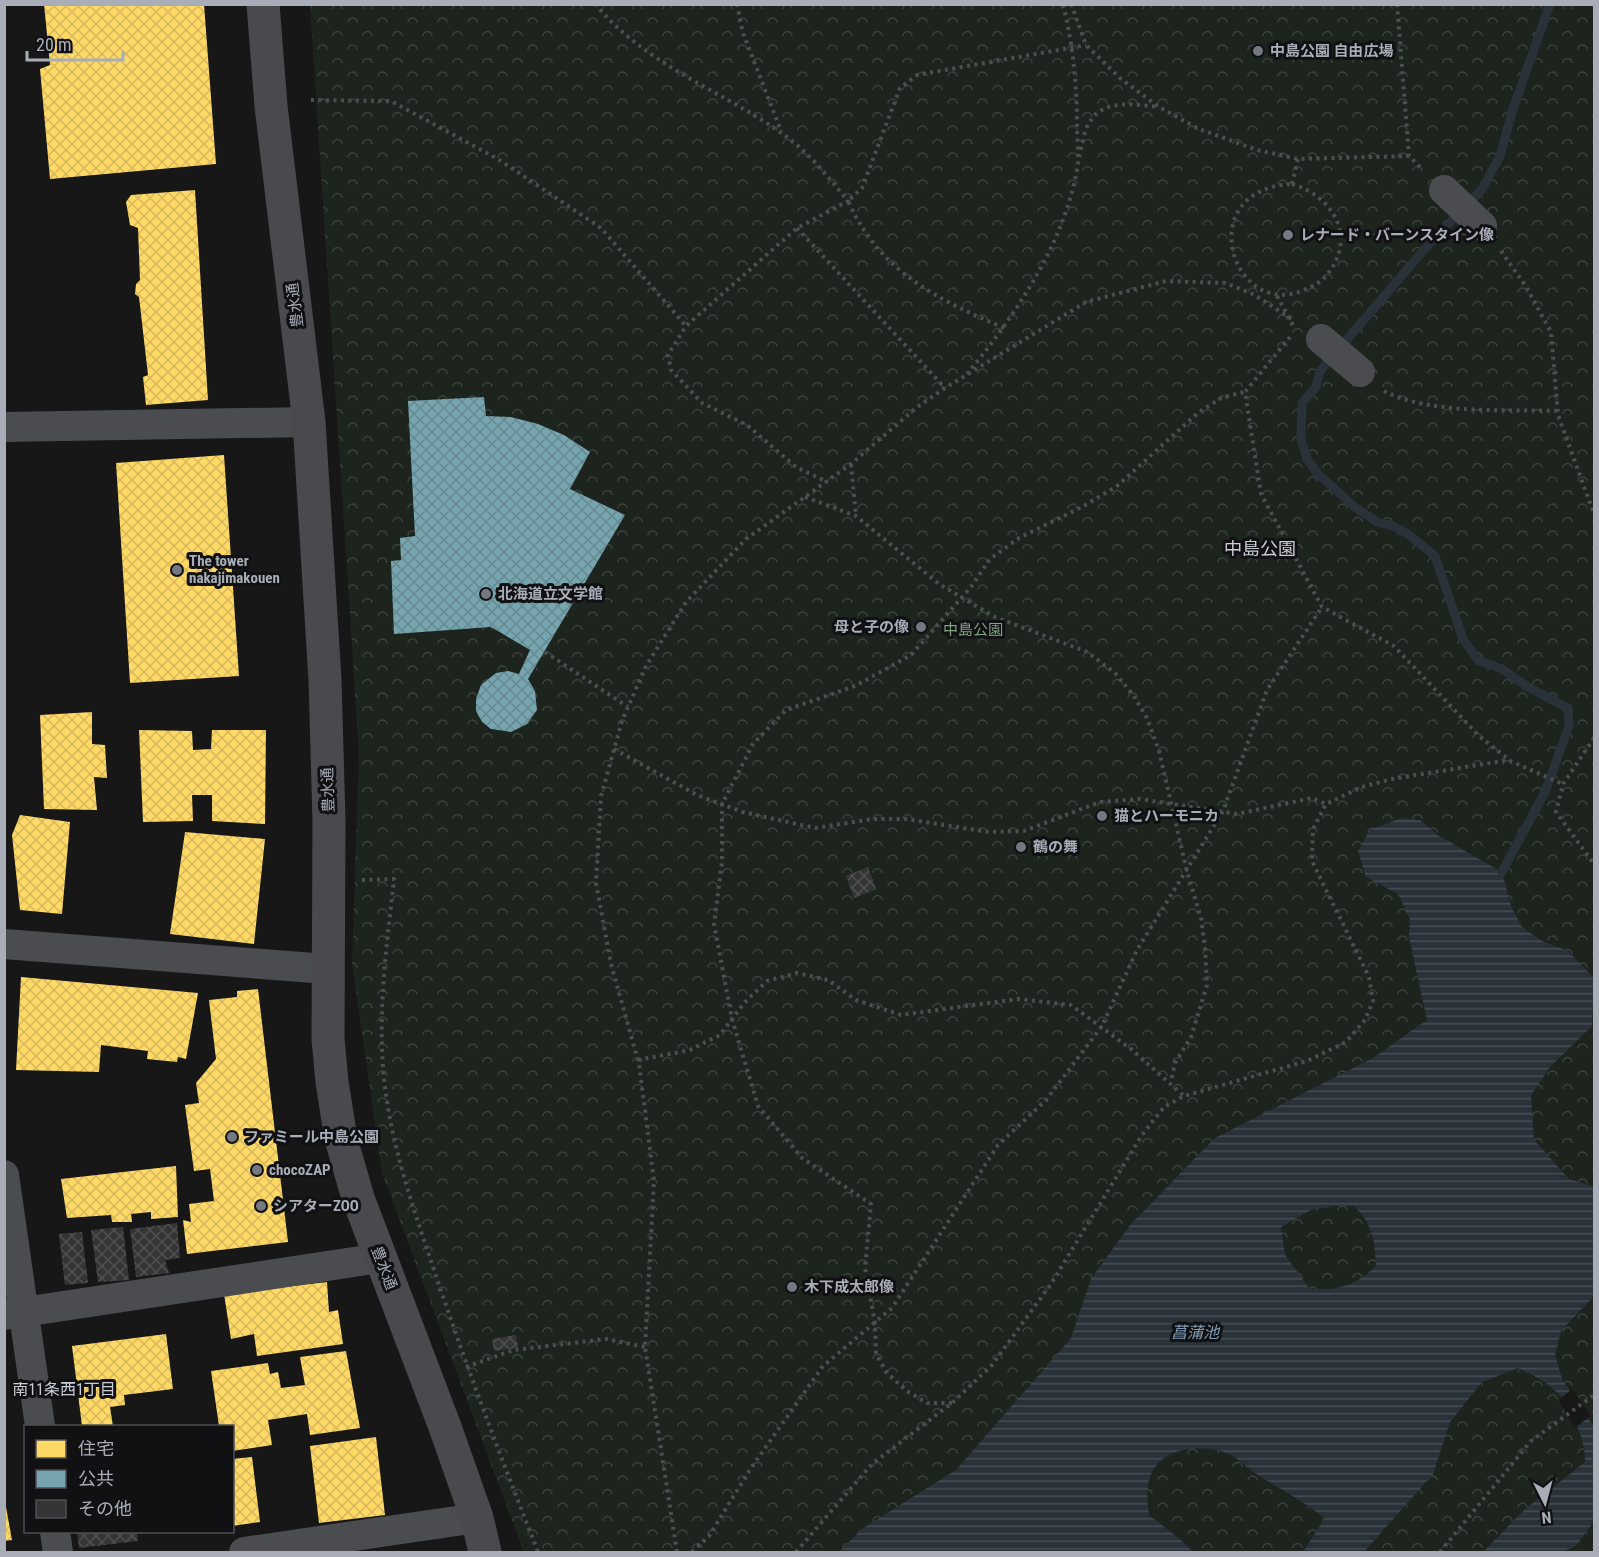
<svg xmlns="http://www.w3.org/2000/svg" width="1599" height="1557" font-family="'Roboto Condensed','Noto Sans JP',sans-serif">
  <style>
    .forest { fill: url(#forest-crowns) }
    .water { fill: url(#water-rules); fill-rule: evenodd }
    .pier { fill: #171717 }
    .homes { fill: url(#homes-cross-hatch) }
    .public { fill: url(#public-cross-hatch) }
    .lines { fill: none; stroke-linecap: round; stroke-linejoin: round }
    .stream { stroke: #2a3239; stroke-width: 9 }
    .building { fill: url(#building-cross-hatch) }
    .path { stroke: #4d4e52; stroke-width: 4; stroke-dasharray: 3 4.5; stroke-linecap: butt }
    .street { stroke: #4b4c50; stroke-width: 30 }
    .secondary { stroke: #4a4a4e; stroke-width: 33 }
    .poi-dot { fill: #757880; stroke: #111113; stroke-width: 2 }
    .labels { text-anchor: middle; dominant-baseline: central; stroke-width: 6; stroke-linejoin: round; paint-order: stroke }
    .poi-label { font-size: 15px; font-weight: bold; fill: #a8adb8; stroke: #111113; text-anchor: start }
    .street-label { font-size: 15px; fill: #a8adb8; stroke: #111113 }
    .park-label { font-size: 15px; fill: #7fa381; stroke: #111113 }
    .water-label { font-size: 16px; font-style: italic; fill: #7f9bb3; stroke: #111113 }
    .neighbourhood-label { font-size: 16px; fill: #c9ccd4; stroke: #111113 }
    .quarter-label { font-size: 18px; fill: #c9ccd4; stroke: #111113 }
  </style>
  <defs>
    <pattern id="forest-crowns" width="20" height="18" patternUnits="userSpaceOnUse" patternTransform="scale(1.5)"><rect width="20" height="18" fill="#1d241e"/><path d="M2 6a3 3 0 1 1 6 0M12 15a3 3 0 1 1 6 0" fill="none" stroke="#3b413d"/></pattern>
    <pattern id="water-rules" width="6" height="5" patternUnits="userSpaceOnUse" patternTransform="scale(1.5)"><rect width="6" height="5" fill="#2a3239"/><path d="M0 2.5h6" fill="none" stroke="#464d54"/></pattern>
    <pattern id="homes-cross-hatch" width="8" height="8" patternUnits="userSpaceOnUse" patternTransform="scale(1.5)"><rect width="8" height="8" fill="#ffd966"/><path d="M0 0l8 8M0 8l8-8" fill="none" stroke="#d6b85d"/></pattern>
    <pattern id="public-cross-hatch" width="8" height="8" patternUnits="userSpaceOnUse" patternTransform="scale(1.5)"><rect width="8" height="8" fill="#76a5af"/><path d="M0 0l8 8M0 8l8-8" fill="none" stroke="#658991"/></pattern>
    <pattern id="building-cross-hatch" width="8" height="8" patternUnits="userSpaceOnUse" patternTransform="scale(1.5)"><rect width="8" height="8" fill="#353536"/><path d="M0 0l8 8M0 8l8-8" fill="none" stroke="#4f5051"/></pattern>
  </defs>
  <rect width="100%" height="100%" fill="#171717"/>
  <!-- forest -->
  <path class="forest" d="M310 5H1594V1552H524L382 1173 352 963 359 753Z"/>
  <!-- water -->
  <path class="water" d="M1401 818 1420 820 1439 836 1502 872 1511 906 1522 927 1542 941 1568 951 1594 978 1592 1026 1550 1067 1531 1095 1534 1140 1569 1179 1594 1187V1296L1561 1331 1555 1355 1562 1379 1594 1427V1521L1577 1545 1562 1552H1483L1524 1510 1585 1462C1586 1441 1574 1415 1561 1397 1551 1384 1533 1375 1518 1368L1482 1382 1450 1422 1433 1474 1364 1552H1303L1325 1518C1303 1501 1283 1490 1259 1476 1250 1470 1242 1462 1233 1456 1211 1444 1172 1445 1156 1466 1145 1479 1147 1499 1149 1515L1181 1540 1193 1552H839L862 1529 956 1470 1071 1338 1091 1279 1131 1224 1215 1138 1373 1058 1427 1020 1409 937 1410 919 1398 894 1366 877 1358 851 1370 830ZM1335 1206H1354C1373 1224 1375 1242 1376 1266 1356 1286 1336 1292 1309 1288L1285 1255 1281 1227 1311 1210Z"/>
  <!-- pier -->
  <path class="pier" d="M1572 1389 1591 1416 1574 1428 1559 1400Z"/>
  <!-- homes -->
  <path class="homes" d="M44 4H204L216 164 50 179 40 69 50 65Z
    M195 190 208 400 146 405 143 377 148 375 139 297 135 294 136 284 140 280 138 228 130 225 126 202 131 195Z
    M224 455 239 676 130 683 116 463Z
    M92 712V744L105 745 107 778 94 777 97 810 44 809 40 715Z
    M139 730 192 731 193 750 211 749 212 730H266L265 824 212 821V795H192L193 821 143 822Z
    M20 815 70 822 62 914 20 910 12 835Z
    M185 832 265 839 254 944 170 934Z
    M21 977 198 993 186 1059 178 1057 177 1062 147 1059 148 1051 101 1045 99 1072 16 1070Z
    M258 989 288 1242 187 1254 183 1220 191 1222 189 1204 214 1201 210 1169 194 1171 185 1105 199 1103 196 1083 216 1059 209 1000 237 997V991Z
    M176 1166 178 1217 151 1219V1212L131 1214 132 1222H112L111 1215 67 1218 61 1179Z
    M327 1282 329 1312 338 1310 343 1344 257 1356 254 1334 231 1339 224 1294Z
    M166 1334 173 1389 124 1395 125 1405 110 1407 113 1426H82L72 1346Z
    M346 1351 360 1428 310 1435 307 1414 268 1420 272 1445 232 1451V1426H219L211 1371 268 1363 270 1374 278 1372 281 1388 305 1385 300 1357Z
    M376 1437 385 1515 319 1523 310 1446Z
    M252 1457 260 1522 232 1526V1459Z
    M4 1496 12 1540 4 1541Z"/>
  <!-- public -->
  <path class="public" d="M484 397 486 416 511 417 538 424 564 435 590 452 570 489 625 515 528 679 535 691 537 710 527 724 511 732 491 729 482 722 476 711V699L481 685 496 673 508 671 519 674 530 650 491 627 394 634 391 561 401 560 400 538 415 536 408 401Z"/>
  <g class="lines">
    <!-- stream -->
    <path class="stream" d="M1502 872 1546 790 1569 726 1568 708 1528 687 1502 669 1478 660 1463 639 1435 556 1408 534 1393 526 1377 522 1356 508 1318 474 1307 459 1301 439 1302 403 1316 387 1320 371 1422 252 1482 189 1500 156 1513 109 1550 4"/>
  </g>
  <!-- building -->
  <path class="building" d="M868 867 876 889 854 898 846 876Z
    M177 1223 180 1258 165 1260 169 1273 136 1277 130 1229Z
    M123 1227 129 1280 98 1282 91 1230Z
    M82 1232 88 1283 65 1285 59 1234Z
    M516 1335 518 1348 494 1351 492 1339Z
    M77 1532H137L138 1541 79 1548Z"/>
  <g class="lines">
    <!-- path -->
    <path class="path" d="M595 4C646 65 718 89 780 132 808 151 827 176 848 201L797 228 686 326 668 355 671 370 702 403 747 425 796 467 827 482
      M737 4 743 33 781 131
      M1071 4 1086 45 1121 79 1159 107 1199 129 1257 150 1298 159 1409 156
      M1397 4 1409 156 1422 169
      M311 100 391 101 498 159 601 228 686 326
      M1079 157C1082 146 1084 129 1091 120 1106 98 1136 105 1159 107
      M1292 184C1334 197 1358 238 1326 276 1319 284 1309 288 1299 292 1230 315 1193 189 1292 184Z
      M1292 184 1298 159
      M797 228 945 388
      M1501 251 1525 285 1551 332 1558 415 1594 514
      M1277 296 1294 327
      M1004 328C937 299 880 272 848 201L862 188 900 88 917 75 1086 45
      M1290 337 1245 392 1261 494 1322 607 1394 646 1479 736 1508 759
      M967 374C1015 316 1067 240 1078 163 1079 151 1077 138 1077 126 1077 84 1073 45 1063 4
      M1384 391C1431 415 1505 409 1558 411
      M851 464 856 516
      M805 497 856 516 939 584 995 617 1087 652 1115 673 1133 695 1147 718 1159 751 1187 872 1201 918 1205 947 1207 985 1191 1037 1175 1063 1171 1082
      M545 652 628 707
      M1594 738 1563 784 1556 812 1594 864
      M614 749 697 795 743 812 815 828 873 819H906L989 832 1024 831 1100 802 1140 799 1237 814 1312 798 1326 804
      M362 880 394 879C386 953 375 1027 387 1101 395 1154 413 1208 430 1258 463 1358 500 1455 538 1552
      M638 1060 690 1050 720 1035 744 1003 767 981 797 973 828 980 856 1000 901 1015 1018 999 1071 1005 1131 1049 1184 1096
      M466 1367 514 1350 606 1339 645 1347
      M952 1403H927L907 1391 887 1373 876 1354 875 1323 865 1268 871 1204 802 1158 758 1106 732 1019 714 924 722 862V804L753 744 786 710 855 686 911 655 971 587 990 559 1019 538 1082 507 1117 486 1199 412 1223 397 1245 392
      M677 1552 645 1347 654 1181 639 1064 611 964 596 883 601 796 622 721 646 666 686 602 746 539 851 464 916 408 945 388 1086 302 1166 281 1225 283 1253 294 1295 321
      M692 1552 709 1536 751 1468 823 1366 892 1308 998 1145 1046 1100 1102 1026 1137 950 1223 811 1267 690 1322 607
      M796 1552 872 1464 952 1403 992 1365 1051 1284 1142 1135 1164 1107 1184 1096 1307 1061 1346 1042 1365 1020 1373 1001 1369 977 1312 861 1313 829 1326 804 1362 787 1392 779 1508 760 1563 784
      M1440 1552 1531 1441 1594 1395"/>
    <!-- street -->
    <path class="street" d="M1444 190 1482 226
      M1321 339 1360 372
      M4 427 309 422
      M4 944 327 969
      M4 1175 40 1426
      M4 1315 380 1258
      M55 1532 58 1552
      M244 1552 477 1518"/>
    <!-- secondary -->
    <path class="secondary" d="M263 4 271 106 309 422 325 680 329 821 328 1039 332 1082 341 1139 358 1198 445 1427 477 1518 485 1552"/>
  </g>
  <!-- markers -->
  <g class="poi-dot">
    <circle cx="1258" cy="51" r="6"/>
    <circle cx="1288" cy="235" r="6"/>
    <circle cx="177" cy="570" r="6"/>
    <circle cx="486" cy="594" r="6"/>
    <circle cx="921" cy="627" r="6"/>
    <circle cx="1102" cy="816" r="6"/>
    <circle cx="1021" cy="847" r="6"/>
    <circle cx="232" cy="1137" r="6"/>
    <circle cx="257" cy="1170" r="6"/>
    <circle cx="261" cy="1206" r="6"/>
    <circle cx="792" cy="1287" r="6"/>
  </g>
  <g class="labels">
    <!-- poi labels -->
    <g class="poi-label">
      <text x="1270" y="51">中島公園 自由広場</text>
      <text x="1300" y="235">レナード・バーンスタイン像</text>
      <text x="189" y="561">The tower<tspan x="189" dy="17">nakajimakouen</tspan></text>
      <text x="498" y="594">北海道立文学館</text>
      <text x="909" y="627" text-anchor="end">母と子の像</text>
      <text x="1114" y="816">猫とハーモニカ</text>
      <text x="1033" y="847">鶴の舞</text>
      <text x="244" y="1137">ファミール中島公園</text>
      <text x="269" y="1170">chocoZAP</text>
      <text x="273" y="1206">シアターZOO</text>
      <text x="804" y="1287">木下成太郎像</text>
    </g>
    <!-- street labels -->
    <g class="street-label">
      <text transform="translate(295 305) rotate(-97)">豊水通</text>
      <text transform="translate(328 790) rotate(-92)">豊水通</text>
      <text transform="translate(384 1268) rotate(69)">豊水通</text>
    </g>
    <!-- park labels -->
    <g class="park-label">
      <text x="973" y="630">中島公園</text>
    </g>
    <!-- water labels -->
    <g class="water-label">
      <text x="1195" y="1332">菖蒲池</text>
    </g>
    <!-- neighbourhood labels -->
    <g class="neighbourhood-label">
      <text x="64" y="1389">南11条西1丁目</text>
    </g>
    <!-- quarter labels -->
    <g class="quarter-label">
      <text x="1260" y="548">中島公園</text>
    </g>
  </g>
  <!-- border -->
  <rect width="1599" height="1557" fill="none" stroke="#a8adb8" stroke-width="12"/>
  <!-- legend -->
  <rect x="24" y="1425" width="210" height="108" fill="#111113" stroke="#4d4f55" stroke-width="1.5"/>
  <rect x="36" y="1440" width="30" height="18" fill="#ffd966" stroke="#4d4f55" stroke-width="1.5"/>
  <text x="78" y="1455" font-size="18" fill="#a8adb8">住宅</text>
  <rect x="36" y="1470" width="30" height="18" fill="#76a5af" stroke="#4d4f55" stroke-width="1.5"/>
  <text x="78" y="1485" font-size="18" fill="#a8adb8">公共</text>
  <rect x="36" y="1500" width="30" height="18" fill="#353536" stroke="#4d4f55" stroke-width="1.5"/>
  <text x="78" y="1515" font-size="18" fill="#a8adb8">その他</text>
  <!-- north arrow -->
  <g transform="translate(1545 1503) rotate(174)" stroke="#111113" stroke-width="4.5" paint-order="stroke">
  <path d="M0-4.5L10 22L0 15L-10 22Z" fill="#a8adb8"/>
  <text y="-9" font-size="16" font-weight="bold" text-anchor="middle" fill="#a8adb8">N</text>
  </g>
  <!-- scale -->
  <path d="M27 51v9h96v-9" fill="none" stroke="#a8adb8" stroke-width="3"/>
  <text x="36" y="51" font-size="18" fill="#a8adb8" stroke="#111113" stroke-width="4.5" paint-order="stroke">20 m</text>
</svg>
